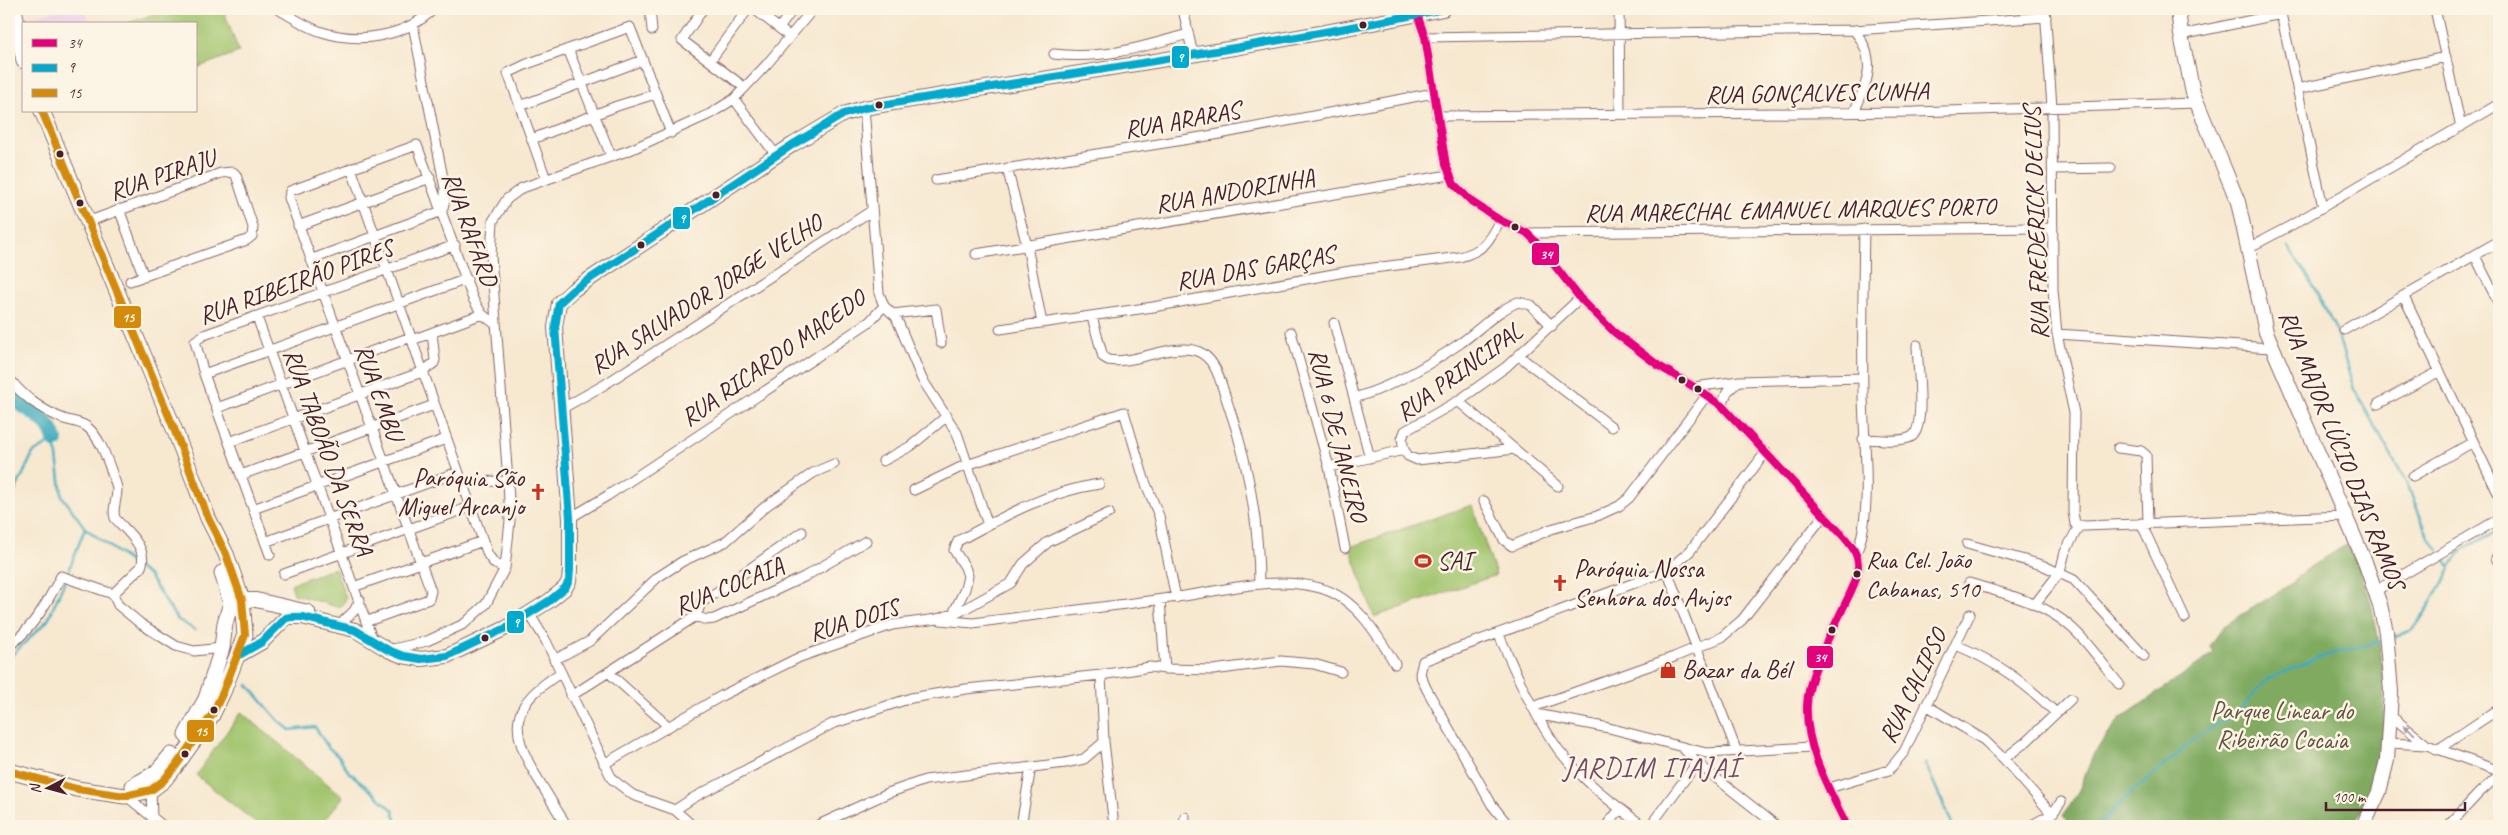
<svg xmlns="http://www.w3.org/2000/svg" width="2508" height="835" font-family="Caveat,sans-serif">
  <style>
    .built { fill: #edd1e9 }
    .green { fill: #a1c46d; stroke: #76724c }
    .forest { fill: #80aa60; stroke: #656446 }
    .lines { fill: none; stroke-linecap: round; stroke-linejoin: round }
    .stream { stroke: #3eaabe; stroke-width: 2.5 }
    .river { stroke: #3eaabe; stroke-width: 16 }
    .street-casing { stroke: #876565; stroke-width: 11 }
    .secondary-casing { stroke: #876565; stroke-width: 16 }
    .primary-casing { stroke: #876565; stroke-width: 17 }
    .street { stroke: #fff; stroke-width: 9 }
    .secondary { stroke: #fff; stroke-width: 14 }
    .primary { stroke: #fff; stroke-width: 15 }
    .bus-1-casing { stroke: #fcf5e5; stroke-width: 11 }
    .bus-2-casing { stroke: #fcf5e5; stroke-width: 11 }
    .bus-3-casing { stroke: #fcf5e5; stroke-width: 11 }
    .bus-1 { stroke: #e5007d; stroke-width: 8 }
    .bus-2 { stroke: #00a9ce; stroke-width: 8 }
    .bus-3 { stroke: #d48b09; stroke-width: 8 }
    .oneway { fill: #ae9aa0 }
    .bus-dot { fill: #4a1f2b; stroke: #fcf5e5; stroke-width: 2 }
    .labels { text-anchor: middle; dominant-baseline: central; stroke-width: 5; stroke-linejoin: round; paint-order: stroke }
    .bus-label { font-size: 24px; fill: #4a1f2b; stroke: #fcf5e5; text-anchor: start }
    .street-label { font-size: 25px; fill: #4a1f2b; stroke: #fcf5e5 }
    .poi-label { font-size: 25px; fill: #4a1f2b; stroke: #fcf5e5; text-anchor: start }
    .park-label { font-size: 25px; fill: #64513f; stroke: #fcf5e5 }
    .quarter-label { font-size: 28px; letter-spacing: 1px; fill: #764964; stroke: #fcf5e5 }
    .line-badge { stroke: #fcf5e5; stroke-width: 2 }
    .badge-label { font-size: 14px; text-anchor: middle; font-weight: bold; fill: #fff }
  </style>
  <rect width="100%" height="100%" fill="#fcf5e5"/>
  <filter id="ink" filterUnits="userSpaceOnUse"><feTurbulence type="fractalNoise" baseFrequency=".02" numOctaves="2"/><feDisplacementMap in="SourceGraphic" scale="10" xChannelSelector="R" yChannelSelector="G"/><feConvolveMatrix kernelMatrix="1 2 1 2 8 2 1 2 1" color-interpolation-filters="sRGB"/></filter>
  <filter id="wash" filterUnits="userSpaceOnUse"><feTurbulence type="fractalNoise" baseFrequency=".0096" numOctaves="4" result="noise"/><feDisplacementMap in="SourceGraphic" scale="20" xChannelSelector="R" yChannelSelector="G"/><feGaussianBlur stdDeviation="1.12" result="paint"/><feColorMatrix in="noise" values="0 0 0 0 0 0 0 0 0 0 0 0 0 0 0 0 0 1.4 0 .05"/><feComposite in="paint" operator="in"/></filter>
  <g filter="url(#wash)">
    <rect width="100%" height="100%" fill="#f7e8d0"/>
    <!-- built -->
    <path class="built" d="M64 9H85L91 24H24L23 28 24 18Z"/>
    <!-- green -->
    <path class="green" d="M166 9H223L239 52 196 68V24H126Z
      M1472 505 1496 575 1374 617 1350 547Z
      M335 568 346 598 343 605 337 607 294 594 291 584Z
      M241 712 343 797 320 826H260L196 775Z"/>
    <!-- forest -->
    <path class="forest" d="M2349 543C2355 559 2363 576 2368 593 2388 661 2396 765 2352 826H2073L2063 816 2079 790 2094 753 2120 719 2214 653 2210 646 2224 626 2289 585 2308 568Z"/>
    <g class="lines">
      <!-- stream -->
      <path class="stream" d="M2288 247 2309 278 2336 330 2354 389 2408 486 2428 536 2439 550
        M9 504 33 453 55 440 62 496 85 528 149 576 177 619 195 630
        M2442 555 2450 567
        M67 575 85 528
        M2392 637 2413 630 2431 604 2460 551 2499 530
        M10 657 48 620 65 580
        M248 685 278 720 290 730 315 727 328 747 340 758 348 771 393 810 398 826
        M1925 763 1953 826
        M2098 826 2131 793 2199 736 2240 710 2267 679 2323 656 2382 641"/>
      <!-- river -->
      <path class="river" d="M9 397C26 407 51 420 55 440"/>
    </g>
  </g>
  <g filter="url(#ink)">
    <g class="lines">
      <!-- street casing -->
      <g class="street-casing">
        <path id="street" d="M278 9C292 17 306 27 322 32 360 44 404 37 434 9
          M650 9 652 30
          M703 9 682 40 744 87
          M754 9 789 36
          M1183 9 1193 55
          M1619 9 1620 114
          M2045 9 2052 107 2053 290 2057 334 2074 413 2073 512 2075 524 2084 526 2344 516
          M2280 9 2323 207
          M2435 9 2461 127
          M1417 14 1425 37 1446 165 1454 184 1472 202 1500 220 1527 233 1537 243 1580 298 1614 332 1659 366 1694 387 1722 406 1844 537C1850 544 1857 552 1858 563 1859 578 1850 593 1844 606 1831 634 1808 674 1807 705 1805 748 1829 789 1847 826
          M780 27 793 9
          M2181 35 2281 14
          M1425 37 1854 30 2046 17
          M568 49 611 156
          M1054 54C1101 60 1143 47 1188 34
          M710 61 748 9
          M2297 89 2446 57
          M734 99 776 155
          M520 106 643 60
          M1854 112C1868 81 1878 59 1854 30
          M1437 116 1915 112 2196 103
          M532 139 617 106 655 94
          M351 168 488 555 495 564 505 568
          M1007 168 1027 246 1042 323
          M2053 169 2111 168
          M546 179 508 73 527 64 630 27 671 133
          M936 180 1214 135 1434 93
          M119 209 144 277
          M87 222 221 173 233 172 236 175 253 227 252 236 247 240 130 281
          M298 226 430 178
          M1527 233 2053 228
          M2250 247 2290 226 2499 104
          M976 254 1449 175
          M2475 256 2499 304
          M310 260 442 211 445 200V188L413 25
          M2404 297 2499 495
          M884 306 896 317 922 379 957 433 988 525
          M893 314 936 309 941 343
          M257 317 373 641
          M1092 317 1103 357 1108 360C1134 365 1172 342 1197 351 1216 358 1220 381 1226 398 1247 457 1259 520 1259 584
          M1334 323 1370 458
          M1000 329 1153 307 1350 271 1460 257C1485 250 1488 242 1500 220
          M2344 330 2499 241
          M1291 332 1329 467 1345 548
          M2057 334 2271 348
          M412 340 482 314
          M1519 356 1612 427
          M204 374 467 279
          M9 378C22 396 43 411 64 419 71 421 80 422 86 426 102 438 109 466 116 484 120 496 111 506 115 518 126 531 149 548 141 567L113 594
          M1694 387 1739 381 1862 378
          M1354 398C1393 387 1429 365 1462 342 1481 328 1497 311 1518 302L1531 305 1552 326
          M1458 401 1558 486
          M2378 404 2440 371
          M1722 406 1727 392 1738 382
          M217 408 411 337
          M563 408 604 385 871 211
          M1863 439C1877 439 1898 443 1911 437 1927 429 1917 362 1917 345
          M229 442 422 372 434 363 435 360 432 333
          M2118 448 2141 451 2146 455 2148 523
          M1404 450 1408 456 1417 460 1515 449
          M883 461 911 446 947 416
          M1329 467 1404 450 1402 439 1405 431 1458 401 1506 367 1580 298
          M241 475 434 405
          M2413 476 2473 442
          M462 482 508 481
          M914 490 961 467 1124 412 1144 479 1159 516 1176 598
          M1484 501 1504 540 1512 546 1551 529 1597 516 1619 506 1629 498 1707 395
          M253 509 446 439
          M570 518 607 496 869 322 884 306 879 293 864 108
          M2141 523 2185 618
          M265 542 458 472
          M1967 544 2042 565 2074 580 2144 656
          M1856 553C1874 515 1863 436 1863 392 1862 337 1863 283 1864 229
          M270 555 204 374 195 341 204 335 455 245
          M2496 558 2499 563
          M1667 571 1737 752
          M284 574 470 507
          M1969 583C2005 594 2044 602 2072 628 2090 644 2104 666 2119 684
          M356 586 483 541
          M2375 591 2499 519
          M2035 604 2060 572 2065 552 2079 526
          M529 613 546 641 612 779 633 795 675 810 693 826
          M953 614 965 589 968 576 965 567 954 550 958 541C1004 516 1047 492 1099 484
          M696 616 701 603 802 532
          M940 620 973 623C1041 614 1109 607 1177 597 1224 591 1272 575 1320 588 1355 597 1378 635 1395 664
          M368 621 429 599 431 591 289 198 290 191 417 145 473 299 482 314 495 324
          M337 627 354 611 360 600
          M1498 633C1516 672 1532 713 1558 749 1581 779 1613 804 1643 826
          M1956 645C1997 662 2024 682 2056 713
          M9 646C34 627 47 603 61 576L113 594 118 605 141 624 176 646 194 651 222 648
          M389 650 427 641 464 624 486 604 505 568 510 521 508 481 491 256 493 221 507 199 522 188 630 150 710 114 734 99 767 64 813 9
          M554 660 590 641 658 577 683 561 725 542 766 506 813 473 834 464
          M1165 669 1213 670 1281 661 1314 664 1341 672
          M608 672 668 726
          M560 673C513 704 507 725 535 774 546 792 556 809 567 826
          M571 696 696 616 706 620 714 619 804 577 866 541
          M1926 705 1984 740 2004 759 2027 741 2071 699
          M1533 707 1674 657 1722 637 1742 620 1824 515
          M1536 714 1609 728 1706 753 1812 747
          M2391 716 2427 745 2499 771
          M1104 742 1114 826
          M2389 743 2427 745
          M1682 747 1697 763 1777 826
          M2437 750 2499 709
          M2004 759 2052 814
          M604 764 723 695 800 657 892 625 937 619 959 612 1011 583 1023 564 1048 542 1109 513
          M1829 788 1889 770 1904 752 1970 614
          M151 790 152 818
          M125 795 163 826
          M675 810 693 798 832 724 911 698 966 689 1101 675 1150 667 1165 669 1160 600
          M816 826 888 793 925 780 1065 763 1084 759 1104 742 1101 675
          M1021 826 1031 767
          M1184 826 1185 817
          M1509 826 1492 805 1426 688 1420 674 1423 661 1667 571 1690 551 1766 452
          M1606 826 1620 809
          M1650 826 1697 763
          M2030 826 2052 814 2061 802
          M2448 826 2479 793 2499 775"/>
      </g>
      <!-- secondary casing -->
      <g class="secondary-casing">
        <path id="secondary" d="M2178 9 2181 35 2193 93 2238 202 2266 332 2365 562 2380 605 2386 632 2391 692 2387 760 2379 792 2363 826
          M242 600H256L308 612
          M241 654 262 642 286 618 291 617H302L355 630 388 650 403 656 421 659 447 656 506 628 549 601 565 588 569 581 570 570V518L555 327 559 303 573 290 792 145 844 114 864 108C1057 75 1251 49 1443 9"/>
      </g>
      <!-- primary casing -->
      <g class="primary-casing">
        <path id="primary" d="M14 9 24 61
          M186 735 206 699 222 648 225 623 231 603 222 573
          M9 771 77 789 125 796 151 790 163 781 175 767 212 715 223 692 245 635 242 600 226 554 208 518 173 426 42 111
          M133 786 156 773 171 755"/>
      </g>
      <!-- street -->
      <use href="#street" class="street"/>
      <!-- secondary -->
      <use href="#secondary" class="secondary"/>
      <!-- primary -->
      <use href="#primary" class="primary"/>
      <!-- bus-1 casing -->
      <g class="bus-1-casing">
        <path id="bus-1" d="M1417 14 1425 37 1446 165 1454 184 1472 202 1500 220 1527 233 1537 243 1580 298 1614 332 1659 366 1694 387 1722 406 1844 537C1850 544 1857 552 1858 563 1859 578 1850 593 1844 606 1831 634 1808 674 1807 705 1805 748 1829 789 1847 826"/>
      </g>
      <!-- bus-2 casing -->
      <g class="bus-2-casing">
        <path id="bus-2" d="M241 654 262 642 286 618 291 617H302L355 630 388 650 403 656 421 659 447 656 506 628 549 601 565 588 569 581 570 570V518L555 327 559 303 573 290 792 145 844 114 864 108C1057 75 1251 49 1443 9"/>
      </g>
      <!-- bus-3 casing -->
      <g class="bus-3-casing">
        <path id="bus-3" d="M9 771 77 789 125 796 151 790 163 781 175 767 212 715 223 692 245 635 242 600 226 554 208 518 173 426 42 111"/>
      </g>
      <!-- bus-1 -->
      <use href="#bus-1" class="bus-1"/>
      <!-- bus-2 -->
      <use href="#bus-2" class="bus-2"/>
      <!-- bus-3 -->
      <use href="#bus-3" class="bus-3"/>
    </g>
    <!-- one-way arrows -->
    <defs><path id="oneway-solid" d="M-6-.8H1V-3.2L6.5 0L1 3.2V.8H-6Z" transform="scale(1.25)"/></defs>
    <use class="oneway" href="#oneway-solid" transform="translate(2409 730) rotate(-142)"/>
  </g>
  <!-- icons -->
  <defs>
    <g id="church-bare" transform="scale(1.35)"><path d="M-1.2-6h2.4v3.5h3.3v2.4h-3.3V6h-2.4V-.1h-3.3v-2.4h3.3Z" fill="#c8321e" stroke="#fcf5e5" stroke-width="2.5" paint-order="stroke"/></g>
    <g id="stadium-bare" transform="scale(1.35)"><path d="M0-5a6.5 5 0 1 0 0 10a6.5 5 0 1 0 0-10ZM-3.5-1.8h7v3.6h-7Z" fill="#c8321e" stroke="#fcf5e5" stroke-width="2.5" paint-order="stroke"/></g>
    <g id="shop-bare" transform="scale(1.35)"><path d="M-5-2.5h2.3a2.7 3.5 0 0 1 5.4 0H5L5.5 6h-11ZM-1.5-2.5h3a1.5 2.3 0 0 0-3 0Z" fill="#c8321e" stroke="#fcf5e5" stroke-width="2.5" paint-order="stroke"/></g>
  </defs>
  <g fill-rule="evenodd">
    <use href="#church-bare" x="538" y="492"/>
    <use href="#stadium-bare" x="1423" y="561"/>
    <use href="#church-bare" x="1560" y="583"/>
    <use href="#shop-bare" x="1668" y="670"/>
  </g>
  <!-- markers -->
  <g class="bus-dot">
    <circle cx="1363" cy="25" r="4.5"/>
    <circle cx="879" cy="105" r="4.5"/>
    <circle cx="60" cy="154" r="4.5"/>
    <circle cx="716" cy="195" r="4.5"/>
    <circle cx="80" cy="203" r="4.5"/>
    <circle cx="1515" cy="227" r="4.5"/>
    <circle cx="641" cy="245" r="4.5"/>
    <circle cx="1682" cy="380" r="4.5"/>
    <circle cx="1698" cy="389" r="4.5"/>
    <circle cx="1857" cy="574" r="4.5"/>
    <circle cx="1832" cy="630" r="4.5"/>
    <circle cx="485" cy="638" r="4.5"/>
    <circle cx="214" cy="710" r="4.5"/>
    <circle cx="185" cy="754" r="4.5"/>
  </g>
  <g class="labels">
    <!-- bus labels -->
    <g class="bus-label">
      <text x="1866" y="560">Rua Cel. João<tspan x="1866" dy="29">Cabanas, 510</tspan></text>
    </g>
    <!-- street labels -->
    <g class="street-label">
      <text transform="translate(1817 93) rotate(-1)">RUA GONÇALVES CUNHA</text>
      <text transform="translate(1182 120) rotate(-10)">RUA ARARAS</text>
      <text transform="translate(162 175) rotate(-19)">RUA PIRAJU</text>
      <text transform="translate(1235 191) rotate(-10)">RUA ANDORINHA</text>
      <text transform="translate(1790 210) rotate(-1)">RUA MARECHAL EMANUEL MARQUES PORTO</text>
      <text transform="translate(2036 223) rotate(-92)">RUA FREDERICK DELIUS</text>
      <text transform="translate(470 229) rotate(70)">RUA RAFARD</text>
      <text transform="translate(1255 268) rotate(-10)">RUA DAS GARÇAS</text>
      <text transform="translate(296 282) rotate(-20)">RUA RIBEIRÃO PIRES</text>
      <text transform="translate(706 294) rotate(-33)">RUA SALVADOR JORGE VELHO</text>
      <text transform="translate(773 358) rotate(-35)">RUA RICARDO MACEDO</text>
      <text transform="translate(1459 372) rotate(-36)">RUA PRINCIPAL</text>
      <text transform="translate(379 392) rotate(70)">RUA EMBU</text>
      <text transform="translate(1338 435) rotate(76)">RUA 6 DE JANEIRO</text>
      <text transform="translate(2342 450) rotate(68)">RUA MAJOR LÚCIO DIAS RAMOS</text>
      <text transform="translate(328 452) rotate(70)">RUA TABOÃO DA SERRA</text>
      <text transform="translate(729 586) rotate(-22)">RUA COCAIA</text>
      <text transform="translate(854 620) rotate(-17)">RUA DOIS</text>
      <text transform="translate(1913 686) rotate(-64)">RUA CALIPSO</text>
    </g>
    <!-- poi labels -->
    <g class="poi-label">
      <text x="524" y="478" text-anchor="end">Paróquia São<tspan x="524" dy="29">Miguel Arcanjo</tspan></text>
      <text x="1437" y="561">SAI</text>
      <text x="1574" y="569">Paróquia Nossa<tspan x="1574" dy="29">Senhora dos Anjos</tspan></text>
      <text x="1682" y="670">Bazar da Bél</text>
    </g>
    <!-- park labels -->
    <g class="park-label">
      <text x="2282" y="711">Parque Linear do<tspan x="2282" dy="29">Ribeirão Cocaia</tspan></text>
    </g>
    <!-- quarter labels -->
    <g class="quarter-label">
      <text x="1651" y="767">JARDIM ITAJAÍ</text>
    </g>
  </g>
  <g class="line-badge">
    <rect x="1171" y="45" width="19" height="24" rx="5" fill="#00a9ce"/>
    <rect x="672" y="206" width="19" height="24" rx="5" fill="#00a9ce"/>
    <rect x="1531" y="242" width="29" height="24" rx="5" fill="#e5007d"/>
    <rect x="113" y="305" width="29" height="24" rx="5" fill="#d48b09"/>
    <rect x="506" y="610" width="19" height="24" rx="5" fill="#00a9ce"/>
    <rect x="1806" y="645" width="28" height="24" rx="5" fill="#e5007d"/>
    <rect x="186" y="719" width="29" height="24" rx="5" fill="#d48b09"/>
  </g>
  <g class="badge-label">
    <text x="1180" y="62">9</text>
    <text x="682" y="223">9</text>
    <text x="1546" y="259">34</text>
    <text x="128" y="322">15</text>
    <text x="516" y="627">9</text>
    <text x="1820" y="662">34</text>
    <text x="201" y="736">15</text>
  </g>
  <!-- margin -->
  <rect width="2508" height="835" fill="none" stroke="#fcf5e5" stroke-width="30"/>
  <!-- legend -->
  <rect x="22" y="22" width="175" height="90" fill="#fcf5e5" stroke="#b59f9b"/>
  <rect x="32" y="39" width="25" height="8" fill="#e5007d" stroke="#b59f9b"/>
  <text x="68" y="48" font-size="15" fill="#4a1f2b">34</text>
  <rect x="32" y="64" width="25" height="8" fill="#00a9ce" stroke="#b59f9b"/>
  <text x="68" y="72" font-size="15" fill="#4a1f2b">9</text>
  <rect x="32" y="89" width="25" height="8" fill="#d48b09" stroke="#b59f9b"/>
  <text x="68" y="98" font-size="15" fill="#4a1f2b">15</text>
  <!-- north arrow -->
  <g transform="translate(48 788) rotate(264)" stroke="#fcf5e5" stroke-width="4" paint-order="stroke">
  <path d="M0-4L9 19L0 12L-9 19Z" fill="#4a1f2b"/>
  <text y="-8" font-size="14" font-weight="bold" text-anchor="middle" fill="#4a1f2b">N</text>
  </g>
  <!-- scale -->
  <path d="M2326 802v8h139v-8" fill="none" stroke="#4a1f2b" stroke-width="2.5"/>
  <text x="2333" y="802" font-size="15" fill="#4a1f2b" stroke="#fcf5e5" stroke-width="4" paint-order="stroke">100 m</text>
</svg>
